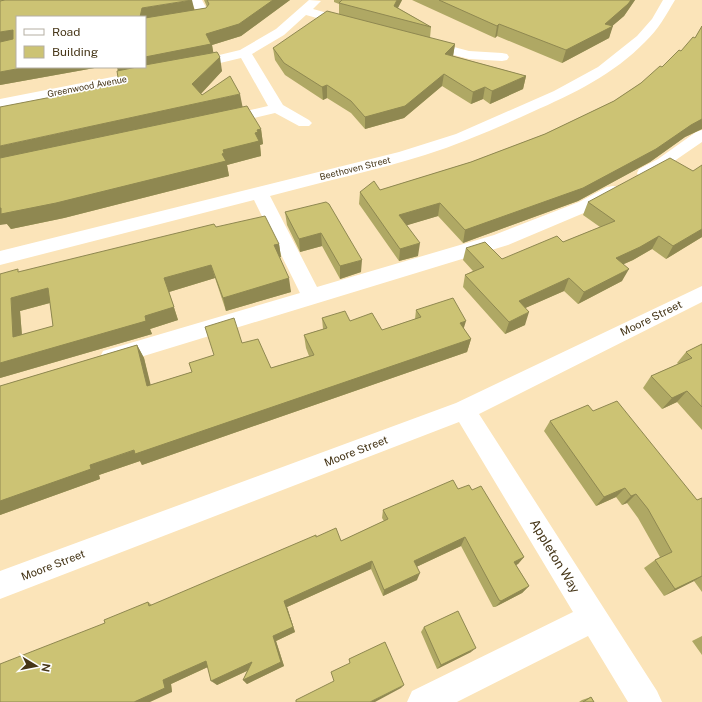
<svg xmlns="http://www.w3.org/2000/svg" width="702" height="702" font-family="'Public Sans',sans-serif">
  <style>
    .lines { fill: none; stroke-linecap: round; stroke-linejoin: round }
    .minor { fill: #fff; fill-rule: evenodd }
    .wall { fill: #afa864; fill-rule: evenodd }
    .shaded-wall { fill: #8f8851 }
    .building { fill: #ccc374; stroke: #8f8851; fill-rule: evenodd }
    .labels { text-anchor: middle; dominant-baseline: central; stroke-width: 3.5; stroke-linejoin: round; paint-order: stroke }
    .far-street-label { font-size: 9px; fill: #463618; stroke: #fff }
    .street-label { font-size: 11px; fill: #463618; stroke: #fff }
    .near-street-label { font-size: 13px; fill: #463618; stroke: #fff }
  </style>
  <rect width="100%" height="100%" fill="#fbe4b9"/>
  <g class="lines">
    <!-- minor -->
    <path class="minor" d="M190 0H202L210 15 208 18 145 29V21L197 13Z
      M309 0 321 1 313 9 353 20 355 23 349 27 306 15 284 35 252 54 283 105 309 120 312 123 309 126H299L275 113 224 125 219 123 216 120 219 117 268 106 241 58 191 70 186 69 184 66 186 63 240 50 276 29Z
      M663 0H675C666 15 658 30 645 42 614 74 573 94 532 112 497 128 462 143 425 155 374 171 321 182 270 196L317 287 494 235 579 202 607 187 613 186 619 187 622 191 619 195 591 210 508 245 111 366 103 363 100 357 103 351 300 293 254 200 0 265V251L399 152 456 134 554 91 598 67 637 36 652 19Z
      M424 39 469 51 502 53 507 54 509 57 507 60 502 61 469 59 419 46 417 43Z
      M148 70 153 71 155 74 153 77 0 107V99Z
      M702 130V142L651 177 645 178 639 177 637 173 639 169 658 159 696 132Z
      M702 286V302L479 414 657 691 662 702H628L588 636 457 702H407L412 691 573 612 459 422 0 599V571L456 403Z"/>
  </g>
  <!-- wall -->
  <path class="wall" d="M0 0 194 10 206 8 207 7 204 0H290L241 36 212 45 213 52 222 71 201 94 202 95 242 106 261 129 263 144 260 145 261 156 227 165 229 176 64 218 11 229 7 224 119 84 118 71 117 67H145V17L100 67 0 85Z
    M334 0H402L398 8 431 27 430 38 455 44 453 56 526 76 523 89 490 104 483 99 471 104 442 86 404 118 365 129 351 113 327 98 323 100 285 75 275 60 273 48 339 14V4L334 2Z
    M412 0H635L624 16 612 26 609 38 562 63 497 36 495 38Z
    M702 26V129L685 137 650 162 578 201 463 243 438 216 407 225 418 256 399 261 359 204 360 192 380 190 471 162 545 134 614 101 641 83 662 67 681 51 695 38Z
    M693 171 702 237 666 259 652 249 633 260 624 264 622 281 578 304 564 291 525 308V325L505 334 463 287 465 275 473 271 463 260 466 248 502 259 563 242 600 227 583 215 588 202Z
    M329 204 361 272 340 279 322 246 300 252 287 225 285 212Z
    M216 227 279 244 281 257H280L291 292 226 311 215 278 169 292 178 320 150 329 152 334 0 378V274L20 272ZM50 303 53 326 22 335 20 311Z
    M416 310 464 329 471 339 467 352 142 465 140 461 99 475 100 479 0 515V386L137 345 144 358 150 385 192 372 214 355 242 343 271 368 309 356 306 348 304 335 323 329 322 318 350 321 382 330 415 319Z
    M702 344V430L677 402 662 409 643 388 651 376 678 364 677 363 686 352Z
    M593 411 697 500 702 498V592L694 581 664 596 644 568 655 560 660 557 638 518 627 503 622 505 616 497 596 506 544 431 550 421Z
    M458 489 472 490 524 557 518 564 516 565 529 586 522 593 495 607H493L461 546 416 567 417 580 383 596 371 569 287 607 295 632 276 641 284 666 247 684 243 680 247 671 217 685 208 667 171 684 172 692 105 623 148 602 152 605 316 537 341 541 384 521 382 518 383 510Z
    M424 627 471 652 437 669 421 632Z
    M702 636V655L692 641Z
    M591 697 594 702H579L582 700Z"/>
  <!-- shaded-wall -->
  <path class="shaded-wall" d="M192 0 195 12 145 19V17H140L142 8Z
    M273 0H290L241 36 212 45 214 56 119 74 117 67H145V57L206 34Z
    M397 0H402L393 17 394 6Z
    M631 0H635L624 16 610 28 613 26 609 38 562 63 566 50 605 24Z
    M499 24 497 36 495 38 497 26Z
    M13 30 17 40 0 45V32Z
    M455 44 453 56 445 54Z
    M220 57 222 71 196 99 192 84Z
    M27 67H100L0 85V72Z
    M444 74 442 86 404 118 365 129V117Z
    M526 76 523 89 490 104 492 91Z
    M327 85V98L323 100 322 87Z
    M485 87 483 99 471 104 473 92Z
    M240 94 243 109 0 162V146Z
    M702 119V129L685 137 650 162 578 201 463 243 465 230Z
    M261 129 263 144 260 145 261 156 227 165 229 176 64 218 11 229 7 224 0 225V208L222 154 223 150 255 133 257 130Z
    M440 203 438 216 398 228 399 215Z
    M702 229V237L666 259 673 246Z
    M321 233 322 246 300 252 299 239Z
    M659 236 652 249 633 260 610 270 616 258Z
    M420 243 418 256 399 261 400 249Z
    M279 244 281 257 276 258 274 245Z
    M362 260 361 272 340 279V266Z
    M211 265 215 278 169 292 178 320 150 329 152 334 0 378V363L145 316 164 278Z
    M629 269 622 281 578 304 584 292Z
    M289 278 291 292 226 311 223 298Z
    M569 278 564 291 514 313 519 301Z
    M48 288 57 301 20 311 23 350 13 337 11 298Z
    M529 312 525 325 505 334 509 322Z
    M466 321 462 334 460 323Z
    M471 339 467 352 142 465 140 461 99 475 100 479 0 515V501L90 465Z
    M137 345 144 358 154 398 147 386Z
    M687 391 677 402 662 409 672 398Z
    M625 488 616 497 596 506 604 497Z
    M636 494 627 503 622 505 631 496Z
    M465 537 461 546 412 569 414 561Z
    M524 557 518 564 508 569 514 562Z
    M372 561 371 569 287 607 295 632 276 641 284 666 247 684 243 680 273 636 284 601Z
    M420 573 417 580 383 596 384 590Z
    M702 576 694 581 664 596 675 589Z
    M529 586 522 593 495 607 501 601Z
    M476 648 471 652 437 669 441 665Z
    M206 661 212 665 171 684 172 692 150 702H134L163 680Z
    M252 662 255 667 217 685 211 681Z
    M404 685 401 688 375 702H370Z"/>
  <!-- building -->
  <path class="building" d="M5 0H192L142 8 140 17H17V67H27L0 72V42L13 39V30L0 32V1Z
    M207 0H273L239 24 206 34 211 44 145 57V18L206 8 209 4Z
    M342 0H397L394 6 431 27 339 3Z
    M439 0H631L628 4 605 24 613 26 566 50 499 24 497 26Z
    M327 11 455 44 445 54 526 76 492 91 485 87 473 92 444 74 405 106 365 117 351 101 327 85 322 87 284 63 273 48Z
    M702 26V119L691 125 656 149 583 188 465 230 440 203 399 215 420 243 400 249 360 192 374 181 380 190 471 162 545 134 614 101 641 83 660 66 662 67 679 50 681 51 693 37 695 38Z
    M217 52 220 57 192 84 202 95 230 76 240 94 0 146V107L119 84 117 71 137 67H145V65Z
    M247 106 261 129 257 130 258 132 255 133 259 141 223 150 224 153 222 154 226 161 56 203 1 214V208H0V158Z
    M670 158 693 171 702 165V229L673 246 659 236 640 247 616 258 629 269 584 292 569 278 519 301 529 312 509 322 465 275 484 267 466 248 485 242 502 259 557 236 563 242 615 221 588 202Z
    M326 202 329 204 362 260 340 266 321 233 299 239 285 212Z
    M265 216 279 244 274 245 289 278 223 298 211 265 164 278 174 307 145 316 146 321 0 363V274L18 269V272L214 224 216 227ZM48 288 53 326 13 337 11 298Z
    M453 298 466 321 460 323 471 339 135 454 134 450 90 465 91 469 0 501V386L137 345 147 386 192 372 189 363 214 355 205 327 234 318 242 343 258 339 271 368 314 355 304 335 327 328 322 318 345 311 350 321 372 313 382 330 421 317 416 310Z
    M702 344V407L687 391 672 398 651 376 692 358 686 352Z
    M617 401 697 500 702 498V576L675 589 655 560 672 552 648 509 636 494 631 496 625 488 604 497 550 421 588 405 593 411Z
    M453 480 458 489 469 485 472 490 481 486 524 557 514 562 529 586 501 601 499 600 465 537 414 561 420 573 384 590 372 561 284 601 293 627 273 636 281 662 243 680 252 662 211 681 206 661 163 680 165 688 134 702H0V664L105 623 104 620 148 602 149 606 316 535V537L336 528 341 541 388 519 383 510Z
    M458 611 476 648 441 665 424 627Z
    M385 642 404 685 370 702H296V700L334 681 331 672 350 663 349 659Z
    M591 697 594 702H583Z"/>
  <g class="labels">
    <!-- far-street labels -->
    <g class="far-street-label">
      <text transform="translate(87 86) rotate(-11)">Greenwood Avenue</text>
      <text transform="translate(355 168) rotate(-14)">Beethoven Street</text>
    </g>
    <!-- street labels -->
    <g class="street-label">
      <text transform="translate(651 318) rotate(-26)">Moore Street</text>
      <text transform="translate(356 451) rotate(-21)">Moore Street</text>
      <text transform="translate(53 565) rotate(-21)">Moore Street</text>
    </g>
    <!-- near-street labels -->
    <g class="near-street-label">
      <text transform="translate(555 556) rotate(59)">Appleton Way</text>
    </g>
  </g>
  <!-- legend -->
  <rect x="16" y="16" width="130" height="52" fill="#ffffff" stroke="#b5afa3"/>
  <rect x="24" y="29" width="20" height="6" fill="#ffffff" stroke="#b5afa3"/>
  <text x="52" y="36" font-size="12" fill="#463618">Road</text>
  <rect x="24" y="46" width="20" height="12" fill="#ccc374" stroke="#b5afa3"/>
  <text x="52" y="56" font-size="12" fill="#463618">Building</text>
  <!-- north arrow -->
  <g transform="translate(36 666) rotate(100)" stroke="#ffffff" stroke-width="3" paint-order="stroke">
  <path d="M0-3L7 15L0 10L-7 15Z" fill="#463618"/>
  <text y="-6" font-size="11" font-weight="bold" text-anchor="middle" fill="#463618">N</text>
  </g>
</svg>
